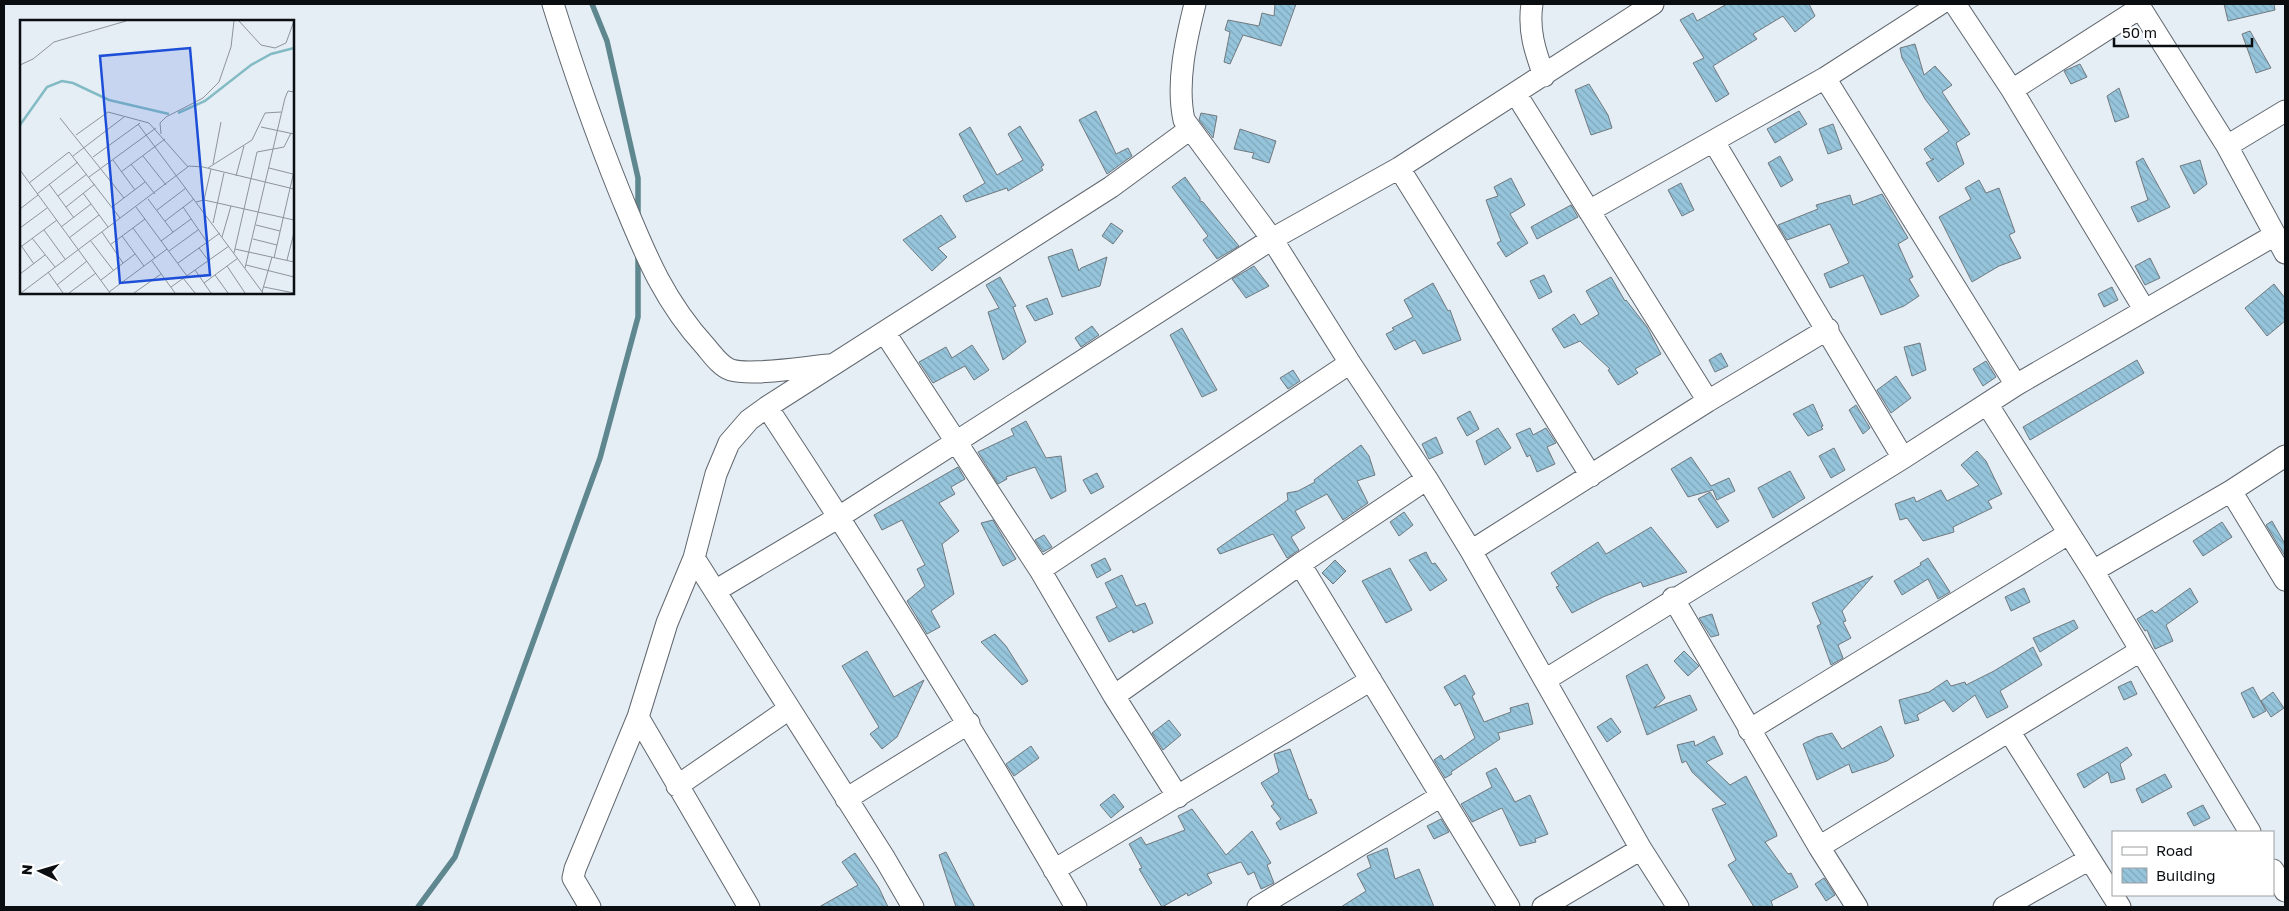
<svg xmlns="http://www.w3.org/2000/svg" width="2289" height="911" font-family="'Golos Text',sans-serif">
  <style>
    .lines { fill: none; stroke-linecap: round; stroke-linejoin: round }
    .stream { stroke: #5f878f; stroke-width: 5.5 }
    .building { fill: url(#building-back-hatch); stroke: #70797e }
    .minor-casing { stroke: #60676e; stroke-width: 23 }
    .minor { stroke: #fff; stroke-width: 21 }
    .inset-river { fill: none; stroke: #83bbc5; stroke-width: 2.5 }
    .inset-road { fill: none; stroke: #8e949a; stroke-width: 1 }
    .view { fill: #1d4ed8; fill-opacity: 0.15; stroke: #1d4ed8; stroke-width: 2.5 }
    .inset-edge { fill: none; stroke: #0b0e11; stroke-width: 2.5 }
  </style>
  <defs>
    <pattern id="building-back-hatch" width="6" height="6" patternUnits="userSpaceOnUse" patternTransform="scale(1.25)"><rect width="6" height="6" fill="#95c4db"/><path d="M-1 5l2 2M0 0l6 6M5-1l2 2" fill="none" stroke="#7fa7bb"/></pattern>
  </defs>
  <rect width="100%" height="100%" fill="#e5edf5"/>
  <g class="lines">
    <!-- stream -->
    <path class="stream" d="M592 4 607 41 638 178V215
      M418 907 455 857 600 458 638 317V257"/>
  </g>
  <!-- building -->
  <path class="building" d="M1275 4H1296L1281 46 1243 35 1230 64 1224 62 1230 32 1225 30 1228 20 1259 26 1262 13 1274 16Z
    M1727 4H1809L1815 16 1795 32 1783 16 1753 34 1757 39 1713 66 1729 94 1716 102 1693 63 1704 58 1680 20 1693 13 1697 21Z
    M2224 4H2274L2275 10 2228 21Z
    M2250 31 2271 68 2256 73 2242 34Z
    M1915 44 1924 75 1935 66 1952 85 1942 92 1970 134 1956 143 1964 164 1938 182 1926 163 1934 159H1931L1924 149 1949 131 1925 99 1902 58 1900 48Z
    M2080 64 2087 77 2071 84 2064 71Z
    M1589 84 1608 115 1612 128 1591 135 1575 90Z
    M2119 88 2129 117 2115 122 2107 96Z
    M1096 111 1116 154 1128 148 1132 156 1107 174 1079 120Z
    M1799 111 1807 124 1775 143 1767 129Z
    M1201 113 1217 116 1213 138 1199 120Z
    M1833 124 1842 149 1828 154 1819 129Z
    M1020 126 1044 165 1041 167 1043 170 1008 191 1007 188 966 202 963 196 985 183 959 134 970 127 997 175 1023 160 1008 134Z
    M1240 129 1276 141 1269 163 1252 158 1254 153 1234 149Z
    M1780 156 1793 180 1781 187 1768 163Z
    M2143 158 2170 207 2138 222 2131 207 2148 200 2136 162Z
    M2200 160 2207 184 2194 194 2180 166Z
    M1185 177 1200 198V201L1203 202 1239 246 1217 259 1203 240 1208 236 1172 187Z
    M1511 178 1525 205 1510 214 1528 243 1506 257 1497 243 1501 241 1486 200 1498 196 1494 187Z
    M1979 180 1986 193 1999 188 2015 232 2009 235 2021 258 1999 266 1972 282 1939 217 1971 199 1965 188Z
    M1681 183 1694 210 1682 216 1668 190Z
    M1882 194 1908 238 1898 244 1913 277 1909 279 1919 296 1904 306 1881 315 1863 275 1830 288 1824 274 1849 263 1830 224 1787 240 1778 225 1818 209 1816 205 1850 195 1853 205Z
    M1571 205 1578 217 1537 239 1531 227Z
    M941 215 956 237 938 248 947 257 932 271 903 240Z
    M1111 223 1123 231 1113 244 1102 236Z
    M1072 249 1079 271 1081 268 1107 257 1100 286 1062 297 1048 257Z
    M2150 258 2160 278 2145 285 2135 266Z
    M1254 266 1269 286 1246 298 1232 279Z
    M1544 275 1552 292 1539 299 1530 281Z
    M1000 277 1016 306 1013 307 1026 342 1003 360 988 312 999 308 986 285Z
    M1611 277 1625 301 1626 300 1647 327 1661 354 1635 369 1638 373 1618 385 1608 370 1610 369 1580 341 1564 348 1552 329 1574 314 1581 325 1599 314 1586 291Z
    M1433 283 1448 311 1450 310 1461 340 1423 354 1415 340 1395 350 1386 334 1394 330 1392 328 1413 317 1404 300Z
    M2274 284 2285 298V321L2267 336 2245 308Z
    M2112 287 2118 300 2104 307 2098 294Z
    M1047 298 1053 314 1035 321 1026 306Z
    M1092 326 1099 335 1081 347 1075 338Z
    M1182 328 1217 390 1202 397 1170 335Z
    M1920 343 1926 370 1912 376 1904 347Z
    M972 345 989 370 974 380 965 366 933 383 919 362 946 347 952 358Z
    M1721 353 1728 366 1715 372 1709 360Z
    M2137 360 2144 373 2030 440 2023 427Z
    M1986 361 1996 377 1983 386 1973 369Z
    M1293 370 1300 381 1288 389 1280 378Z
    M1896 376 1911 398 1891 413 1877 390Z
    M1813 404 1823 426 1821 427 1823 429 1808 436 1793 414Z
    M1856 405 1870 428 1863 434 1849 410Z
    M1470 411 1479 429 1467 436 1457 418Z
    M1026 421 1046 458 1061 456 1066 491 1051 499 1035 467 1006 477 1007 479 998 484 978 452 1014 435 1011 429Z
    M1498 428 1511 448 1485 465 1476 441Z
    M1530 428 1533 435 1546 428 1556 443 1547 447 1555 464 1537 472 1530 455 1527 457 1516 434Z
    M1436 437 1443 453 1429 459 1422 444Z
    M1361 445 1369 456 1375 475 1357 481 1368 503 1343 520 1327 494 1295 511 1305 528 1291 537 1299 550 1287 558 1273 534 1220 554 1217 549 1288 500 1287 493 1298 491 1315 482 1314 480Z
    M1834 448 1845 470 1831 478 1819 456Z
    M1977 451 1986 461 2002 494 1988 501 1992 508 1953 527 1954 532 1923 541 1907 518 1900 520 1895 504 1914 497 1916 502 1941 490 1947 501 1979 485 1961 465Z
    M1691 457 1711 486 1729 478 1735 491 1717 500 1713 490 1688 497 1671 469Z
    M958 467 965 479 951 487 955 494 939 503 959 531 942 544 954 594 931 611 940 627 927 634 907 601 925 586 917 569 925 565 902 520 882 530 874 515Z
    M1790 471 1805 498 1773 518 1758 488Z
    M1097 473 1104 487 1091 494 1083 480Z
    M1710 492 1729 521 1717 528 1698 499Z
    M1404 512 1413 525 1399 536 1390 522Z
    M993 520 1016 559 1003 566 981 523Z
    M2272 521 2285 544V556L2266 525Z
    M2222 522 2232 537 2203 556 2193 541Z
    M1651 527 1687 572 1643 587 1641 582 1603 597 1572 613 1556 587 1559 586 1551 573 1598 542 1606 554Z
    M1044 535 1052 547 1043 552 1035 540Z
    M1426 552 1432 564 1435 563 1447 580 1430 591 1409 560Z
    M1105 558 1111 570 1097 578 1091 565Z
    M1928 558 1950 592 1938 599 1928 579 1902 595 1894 581 1921 565 1920 563Z
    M1335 560 1346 571 1333 584 1322 573Z
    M1390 568 1412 610 1386 623 1362 581Z
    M1122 575 1136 606 1145 603 1153 623 1133 633 1132 630 1109 642 1096 617 1117 607 1105 583Z
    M1873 576 1842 611 1846 621 1843 622 1851 638 1838 645 1843 658 1831 665 1817 626 1821 624 1812 603Z
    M2024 588 2030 602 2011 611 2005 597Z
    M2190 588 2198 602 2166 625 2173 641 2155 649 2147 630 2145 631 2137 619 2152 610 2155 613Z
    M1712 614 1719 635 1711 637 1699 618Z
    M2074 620 2078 628 2040 652 2033 638Z
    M995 634 1006 646 1028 681 1022 685 981 642Z
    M2033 647 2042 665 2000 691 2008 707 1987 718 1975 695 1953 712 1944 700 1917 715 1919 720 1905 724 1899 700 1929 692 1947 680 1951 686 1965 682 1966 685 1994 671Z
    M867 651 894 697 924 680 897 737 882 749 870 734 879 727 842 666Z
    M1684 651 1699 666 1688 676 1674 661Z
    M1647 664 1665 698 1654 708 1690 695 1697 710 1647 735 1626 676Z
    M1465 675 1475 694 1472 696 1484 722 1511 712 1510 708 1528 703 1533 724 1498 733 1500 739 1451 772 1452 774 1445 778 1434 760 1441 755 1444 760 1475 738 1460 703 1455 706 1444 687Z
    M2131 681 2137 694 2124 700 2118 687Z
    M2253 687 2266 711 2253 718 2241 693Z
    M2273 692 2284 708 2271 717 2261 701Z
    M1611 718 1621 732 1607 742 1597 727Z
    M1169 720 1181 735 1163 750 1152 733Z
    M1881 726 1894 756 1887 761 1852 773 1849 764 1817 780 1803 744 1817 737 1832 733 1842 749Z
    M1714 736 1723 754 1706 762 1730 785 1746 776 1776 832 1777 836 1765 842 1788 874 1791 873 1798 887 1771 901 1773 907H1754L1728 865 1736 860 1712 809 1726 804 1692 772 1686 761 1682 763 1677 745 1694 741 1695 746Z
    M1031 746 1039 758 1014 776 1006 764Z
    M2127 747 2132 755 2120 764 2125 779 2111 783 2108 772 2084 788 2077 774Z
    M1290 749 1309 800 1311 799 1317 813 1280 830 1276 823 1281 819 1271 806 1274 804 1261 783 1279 772 1274 754Z
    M1496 768 1515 802 1530 795 1548 834 1535 839 1536 842 1520 846 1502 808 1472 822 1461 804 1492 787 1486 773Z
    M2165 774 2172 787 2142 803 2136 789Z
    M1114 794 1124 807 1111 818 1100 805Z
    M2203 805 2210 818 2194 826 2187 813Z
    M1192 809 1226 855 1252 831 1271 863 1267 865 1274 883 1261 889 1254 872 1248 875 1241 862 1207 874 1212 883 1188 896 1187 893 1162 907 1139 869 1142 868 1129 844 1141 837 1146 845 1185 830 1178 816Z
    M1441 819 1449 832 1434 839 1427 826Z
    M1387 848 1395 879 1419 869 1434 907H1341L1366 891 1357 874 1371 867 1367 856Z
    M946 852 967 893 975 907H956L939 855Z
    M855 853 879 888 888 907H819L858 885 842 862Z
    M1824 878 1835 895 1826 901 1815 884Z"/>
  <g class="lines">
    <!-- minor casing -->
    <g class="minor-casing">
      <path id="minor" d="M553 4C573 68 595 131 620 193 644 251 662 299 706 347 712 354 721 367 731 370 752 376 805 367 829 365
        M1195 4C1186 40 1176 83 1184 120L1272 239 1350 363 1427 479 1471 551 1641 849 1678 907
        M1532 4C1528 30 1535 51 1544 76
        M1955 4 2012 90 2144 309
        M2138 4 2227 146 2285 253
        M1825 78 2016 385
        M2012 90 2140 8
        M1516 94 1708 401
        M1714 142 1903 458
        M2227 146 2285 111
        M1399 168 1591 476
        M1589 211 1825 78 1940 4
        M885 333 1040 570 1114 696 1178 797
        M1987 404 2093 571 2250 832
        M767 407C875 571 978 737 1076 907
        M2231 491 2285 580
        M1471 551 1708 401 1828 329
        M694 558 885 859 913 907
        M1300 564 1509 907
        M1040 570 1350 363
        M2093 571 2231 491 2285 456
        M715 591 839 517 1272 239 1399 168 1653 4
        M1673 598 1819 847 1857 907
        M1545 680 1903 458 2016 385 2275 235
        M1114 696 1300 564 1427 479
        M638 717 749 907
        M1749 730 2068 534
        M2009 731 2120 907
        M677 786 789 709
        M846 799 969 723
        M1819 847 2140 651
        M1054 870 1371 680
        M2273 870 2285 891
        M590 907 573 878 575 869 638 717 667 623 694 558 716 474 729 443 749 420 767 407 1111 187 1190 129
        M1258 907 1441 796
        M1543 907 1641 849
        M2004 907 2088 860"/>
    </g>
    <!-- minor -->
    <use href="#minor" class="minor"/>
  </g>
  <!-- overview -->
  <g transform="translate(20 20)">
    <rect width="274" height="274" fill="#e5edf5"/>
    <path class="inset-river" d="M158 93 185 81 231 45 251 34 274 28M0 105 27 67 42 61 53 63 89 80 149 94"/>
    <path class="inset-road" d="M219 1 241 25 255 28 266 23 274 1M0 45 13 39 34 22 106 1M40 98 104 178M118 104 243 273M241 107 274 114M141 114 140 103 146 97 183 78 199 62 211 27 214 1M56 115 88 92 129 103 168 147M53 136 104 97M123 136 146 165M73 137 120 103M93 140 115 170M111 144 135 174M193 144 201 102M188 148 232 120 245 93 261 92M249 148 273 154M0 150 90 273M101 152 145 119M216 156 224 126M69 157 136 108M9 163 49 132 100 198M29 164 54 198M63 173 88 207M17 174 58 142M38 176 67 154M128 179 153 212M184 180 191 149M176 182 184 180 274 200M46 187 75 164M92 187 125 162M116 187 167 256M163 187 187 222M0 189 18 175M137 190 166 168M145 201 174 179M193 203 204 153M236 205 260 211M41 207 71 184M0 208 27 188M113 208 135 238M24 210 45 239M82 212 103 243M102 216 124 246M202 217 211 186M12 218 35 247M49 218 79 195M233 219 257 225M70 220 93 250M141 221 171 199M0 224 14 244M90 225 125 199M2 226 37 200M179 228 188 240M215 229 274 242M149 231 178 210M214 233 237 132 264 127 271 113M254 238 274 151M267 240 274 213M132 241 155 273M158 243 200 213M226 245 274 257M207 246 225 273M225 248 265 78 268 71 274 72M175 250 191 273M28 252 43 273M0 254 25 235M195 255 208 273M163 258 175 273M81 260 115 234M184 263 218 238M37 265 67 241M151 267 209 226M244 267 274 273M89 272 147 229M242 272 252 237M1 273 169 146 183 147 274 169M49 273 76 253M114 273 141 254"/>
    <path class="view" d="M170 28 190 255 100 263 80 36Z"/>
    <rect width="274" height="274" class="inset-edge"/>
  </g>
  <!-- border -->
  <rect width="2289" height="911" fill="none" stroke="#0b0e11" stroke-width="10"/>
  <!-- legend -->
  <rect x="2112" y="831" width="162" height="65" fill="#ffffff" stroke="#9d9fa0"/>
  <rect x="2122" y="847" width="25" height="8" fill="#ffffff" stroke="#9d9fa0"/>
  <text x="2156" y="856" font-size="15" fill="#0b0e11">Road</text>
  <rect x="2122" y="868" width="25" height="15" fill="url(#building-back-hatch)" stroke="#9d9fa0"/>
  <text x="2156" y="881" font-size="15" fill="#0b0e11">Building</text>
  <!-- north arrow -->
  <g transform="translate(40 871) rotate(275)" stroke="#ffffff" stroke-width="4" paint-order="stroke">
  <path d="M0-4L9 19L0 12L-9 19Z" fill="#0b0e11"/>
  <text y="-8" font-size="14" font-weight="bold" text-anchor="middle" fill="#0b0e11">N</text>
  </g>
  <!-- scale -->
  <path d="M2114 38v8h138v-8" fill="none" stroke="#0b0e11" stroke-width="2.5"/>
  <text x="2122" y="38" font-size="15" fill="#0b0e11" stroke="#ffffff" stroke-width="4" paint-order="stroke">50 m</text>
</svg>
